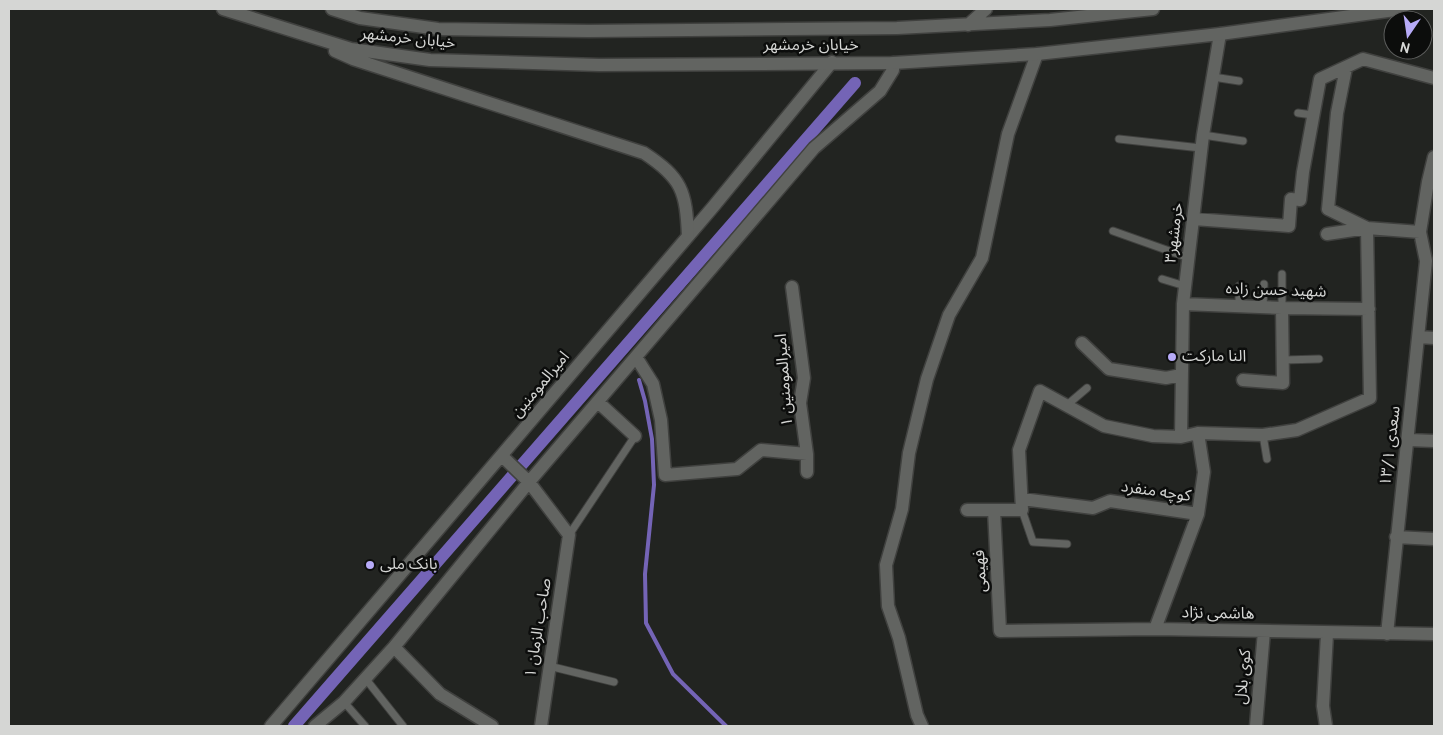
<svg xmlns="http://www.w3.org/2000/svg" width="1443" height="735" font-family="Overpass,'Noto Sans Arabic',sans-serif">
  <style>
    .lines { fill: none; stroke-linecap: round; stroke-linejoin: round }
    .stream { stroke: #7464b6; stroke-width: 4 }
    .canal { stroke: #7464b6; stroke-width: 12 }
    .lane-casing { stroke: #40413f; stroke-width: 9 }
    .street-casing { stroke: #40413f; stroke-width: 15 }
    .secondary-casing { stroke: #40413f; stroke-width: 15 }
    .lane { stroke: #626461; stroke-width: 7 }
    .street { stroke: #626461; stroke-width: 12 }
    .secondary { stroke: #626461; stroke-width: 12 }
    .poi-dot { fill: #b7abf8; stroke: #0c0d0c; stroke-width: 2 }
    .labels { text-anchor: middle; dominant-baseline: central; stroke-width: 5; stroke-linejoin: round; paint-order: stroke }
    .street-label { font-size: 16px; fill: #d5d6d4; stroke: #0c0d0c }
    .poi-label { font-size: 16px; fill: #d5d6d4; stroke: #0c0d0c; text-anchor: start }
  </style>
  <rect width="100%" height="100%" fill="#222421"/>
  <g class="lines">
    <!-- stream -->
    <path class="stream" d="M639 380 645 401 652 439 654 485 645 574 646 623 673 674 726 726"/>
    <!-- canal -->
    <path class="canal" d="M294 726 855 83"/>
    <!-- lane casing -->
    <g class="lane-casing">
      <path id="lane" d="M1213 77 1239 81
        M1298 113 1313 115
        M1203 135 1243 141
        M1119 139 1201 148
        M1113 231 1189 258
        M1282 274V308
        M1162 279 1185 286
        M1239 306V286
        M1263 308 1264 284
        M1284 360 1319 359
        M1067 405 1087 388
        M1263 435 1267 459
        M1022 510 1033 542 1067 544
        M569 535 635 436
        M549 666 614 682
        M365 678 403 726
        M344 702 365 726"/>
    </g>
    <!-- street casing -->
    <g class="street-casing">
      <path id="street" d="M1346 68 1337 113 1328 209 1367 228
        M1194 219 1289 226 1291 199 1300 200 1303 172 1320 79 1363 59 1434 78
        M1327 234 1367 228 1420 232
        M792 287 804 378 800 403 807 454V472
        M1183 304 1282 308 1369 309
        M1419 337 1434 338
        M1082 343 1109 369 1166 378 1181 375
        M636 357 653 384 661 420 665 475 737 469 761 450 807 454
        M1243 380 1283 383 1282 308
        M598 402 635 436
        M1181 437 1183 304 1203 135 1220 34
        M1409 440 1434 441
        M502 456 529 482 569 535 541 726
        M1022 499 1093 508 1110 501 1198 514
        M967 510H1022L1019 450 1040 391 1104 426 1153 436 1181 437 1198 433 1263 435 1297 430 1370 398 1367 228
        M994 510 1000 631 1155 629 1434 634
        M1396 537 1434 539
        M1155 629 1198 514 1204 472 1198 433
        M1387 634 1426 261 1420 232 1428 182 1434 157
        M394 647 440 694 492 726
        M271 726 713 207 832 62
        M315 726 344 702 394 647 529 482 814 148 880 91 893 70V63
        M922 726 917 715 899 638 888 606 886 565 902 509 909 453 927 379 949 315 982 258 1008 134 1037 54
        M1256 726 1264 631
        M1326 726 1323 706 1327 634"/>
    </g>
    <!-- secondary casing -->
    <g class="secondary-casing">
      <path id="secondary" d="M223 9 351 49 430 60 599 65 893 63 1037 54 1220 34 1402 9
        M332 9 360 18 438 29 589 31 897 28 1050 20 1153 9
        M968 25 986 9
        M335 51 353 59 644 153C682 178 686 191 688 236"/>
    </g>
    <!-- lane -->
    <use href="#lane" class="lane"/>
    <!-- street -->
    <use href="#street" class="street"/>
    <!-- secondary -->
    <use href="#secondary" class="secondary"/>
  </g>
  <!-- markers -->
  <g class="poi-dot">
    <circle cx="1172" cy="357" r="5"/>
    <circle cx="370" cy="565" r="5"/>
  </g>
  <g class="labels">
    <!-- street labels -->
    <g class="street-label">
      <text transform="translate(408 39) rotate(6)">خیابان خرمشهر</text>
      <text x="811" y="46">خیابان خرمشهر</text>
      <text transform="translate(1175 233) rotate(-83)">خرمشهر۳</text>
      <text transform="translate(1276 291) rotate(2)">شهید حسن زاده</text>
      <text transform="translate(785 380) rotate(-94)">امیرالمومنین ۱</text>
      <text transform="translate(541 385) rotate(-50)">امیرالمومنین</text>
      <text transform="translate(1391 446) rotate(-83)">سعدی ۱۳/۱</text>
      <text transform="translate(1156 492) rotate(8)">کوچه منفرد</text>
      <text transform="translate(981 571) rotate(-93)">فهیمی</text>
      <text transform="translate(1218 614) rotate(1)">هاشمی نژاد</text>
      <text transform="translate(539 628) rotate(-81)">صاحب الزمان ۱</text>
      <text transform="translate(1244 677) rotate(-85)">کوی بلال</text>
    </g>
    <!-- poi labels -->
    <g class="poi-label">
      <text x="1182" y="357">النا مارکت</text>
      <text x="380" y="565">بانک ملی</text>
    </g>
  </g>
  <!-- border -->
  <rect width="1443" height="735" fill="none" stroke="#d5d6d4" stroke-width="20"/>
  <!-- north arrow -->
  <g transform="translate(1408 35) rotate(193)"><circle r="24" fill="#0c0d0c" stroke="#5c5d5c"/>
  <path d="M0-4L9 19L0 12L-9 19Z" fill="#b7abf8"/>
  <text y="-8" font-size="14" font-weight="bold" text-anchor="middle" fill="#d5d6d4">N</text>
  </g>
</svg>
